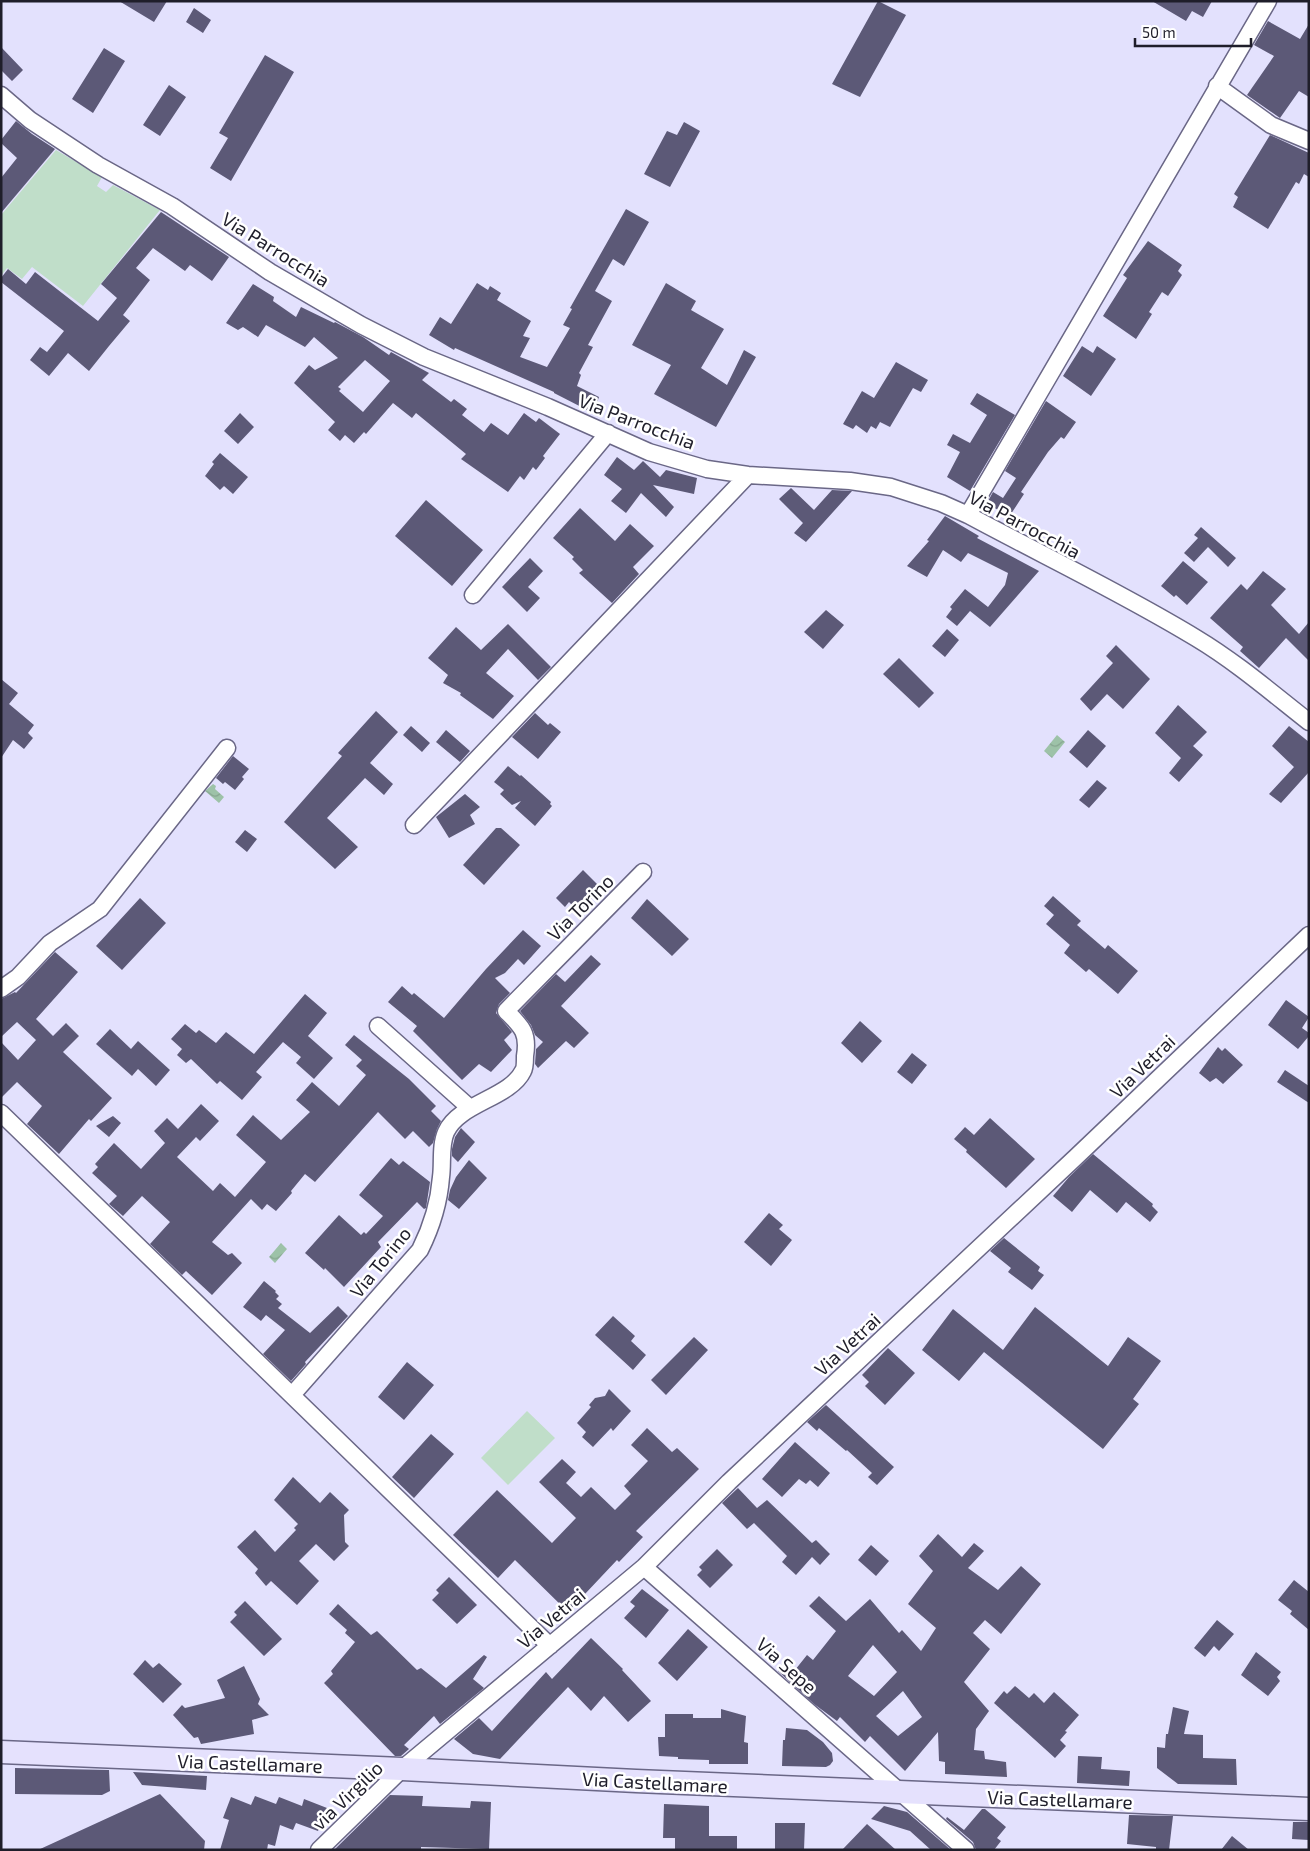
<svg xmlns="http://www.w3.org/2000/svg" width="1310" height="1851" font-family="'Exo 2',sans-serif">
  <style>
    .grass { fill: #c0dec9 }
    .water { fill: url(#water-waves) }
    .building { fill: #5c5977; fill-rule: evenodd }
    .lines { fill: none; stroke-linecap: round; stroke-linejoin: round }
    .minor-casing { stroke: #6a6786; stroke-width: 19 }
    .secondary-casing { stroke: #6a6786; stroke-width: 25 }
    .minor { stroke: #fff; stroke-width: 16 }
    .secondary { stroke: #e5e1fd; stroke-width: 22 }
    .labels { text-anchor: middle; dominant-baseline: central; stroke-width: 5; stroke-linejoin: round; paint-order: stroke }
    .street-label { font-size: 19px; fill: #1f1e2a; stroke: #fff }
  </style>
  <defs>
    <pattern id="water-waves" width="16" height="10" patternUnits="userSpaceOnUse" patternTransform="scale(1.25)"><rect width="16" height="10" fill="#9dc2a8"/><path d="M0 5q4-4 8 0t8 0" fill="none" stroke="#87a691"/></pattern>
  </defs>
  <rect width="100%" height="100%" fill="#e3e1fd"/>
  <!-- grass -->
  <path class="grass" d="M56 150 102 177 97 186 106 192 113 185 160 210 83 306 32 267 22 279 7 268 1 276V215Z
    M527 1411 555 1438 508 1485 481 1458Z"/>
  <!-- water -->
  <path class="water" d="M1057 735 1065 742 1052 758 1044 751Z
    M213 784 216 786 215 789 224 797 219 803 205 791Z
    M281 1243 287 1249 275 1263 269 1257Z"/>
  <!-- building -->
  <path class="building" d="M119 1H167L154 22Z
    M878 1 906 15 860 97 832 84Z
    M1152 1H1212L1203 17 1192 11 1186 21Z
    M194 8 211 20 203 33 186 22Z
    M1268 21 1300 39 1309 24V97L1299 91 1280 118 1247 95 1274 56 1254 45Z
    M1 47 23 70 12 81 1 70Z
    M104 48 125 61 93 113 72 99Z
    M265 55 294 72 231 181 210 168 228 138 219 133Z
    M169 85 186 97 160 136 143 125Z
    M16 121 32 134 55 149 1 213V178L17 158 1 143V140Z
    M684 122 700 131 670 187 644 174 667 131 677 135Z
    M1270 135 1309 153V177L1304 174 1299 184 1296 182 1268 229 1233 207 1238 197 1234 194Z
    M626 209 649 222 624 266 613 259 595 291 612 301 588 345 593 347 579 373 581 375 577 386 599 397 593 413 554 393V392L455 348 454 350 429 335 440 317 451 324 477 283 488 290 490 286 501 293 497 300 531 321 523 336 530 338 520 357 547 367 570 328 563 325 572 309 570 308Z
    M161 212 229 257 212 281 190 265 185 271 153 248 136 268 150 280 123 315 130 321 109 346 89 371 68 353 49 376 30 360 40 347 47 352 64 331 1 282V278L8 269 26 284 35 272 98 321 117 298 101 284Z
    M1148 241 1182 265 1178 271 1182 275 1168 296 1162 292 1149 312 1152 314 1136 339 1103 316 1127 278 1123 275Z
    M666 283 696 301 691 310 724 329 701 368 727 385 744 350 756 357 716 427 654 394 671 365 632 345Z
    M253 284 274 297 273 301 296 317 301 307 334 323 335 322 363 337 389 355 391 352 429 373 422 380 451 402 454 399 467 409 462 415 484 432 491 423 508 435 524 413 536 422 539 418 560 434 543 456 545 458 536 470 533 467 524 480 520 476 508 492 461 459 466 454 416 413 412 418 393 403 366 434 364 432 354 443 345 435 340 441 328 430 335 422 294 383 309 365 315 370 338 358 314 337 305 347 266 325 258 337 243 327 238 330 226 323ZM365 360 390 381 363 412 339 391 341 389 338 387Z
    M1082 346 1093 353 1097 346 1116 359 1091 396 1063 376Z
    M896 362 928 380 921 392 913 388 890 427 880 422 876 429 871 426 867 433 856 425 853 429 843 424 862 391 874 398Z
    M977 393 1015 415 970 491 947 477 960 452 947 445 953 434 970 443 987 415 970 404Z
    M1046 401 1076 422 1064 439 1061 437 1048 452 1021 492 1024 494 1009 517 987 503 993 492 1003 498 1016 478 1005 471Z
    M240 413 254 427 238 444 224 431Z
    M220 453 248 477 233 494 224 486 220 490 205 476 214 464 212 462Z
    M617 457 634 470 643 461 660 477 666 470 697 478 694 494 653 485 674 507 666 517 641 493 626 513 611 501 622 489 604 475Z
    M791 488 814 510 832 490 852 491 806 542 794 533 803 523 779 499Z
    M426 500 483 550 452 586 395 536Z
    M580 508 615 541 630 524 654 546 633 567 639 574 612 603 579 573 583 570 572 559 574 557 553 538Z
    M945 516 979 536 977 538 1039 571 990 627 970 611 957 626 946 617 952 609 950 607 965 589 988 607 1005 585 1008 573 968 553 961 562 943 550 927 577 907 566 929 541 927 540Z
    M1201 527 1236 558 1228 567 1208 547 1194 562 1184 553 1198 538 1194 535Z
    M530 558 543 571 528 587 540 598 527 612 502 587Z
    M1183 561 1208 582 1187 605 1176 595 1174 597 1161 586Z
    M1263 571 1286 589 1271 605 1299 634 1309 622V661L1286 638 1259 668 1240 651 1243 647 1210 618 1241 584 1247 590Z
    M826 610 844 625 823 649 804 632Z
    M508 624 551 667 538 680 508 649 486 673 514 696 493 719 460 695 461 693 443 683 448 675 428 658 456 627 481 650Z
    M947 629 959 640 945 657 932 646Z
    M1116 645 1150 679 1123 709 1107 694 1091 711 1080 699 1113 663 1106 656Z
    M899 658 934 693 919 708 883 674Z
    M1 679 18 693 9 704 34 725 28 733 33 738 24 749 13 740 1 758Z
    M1178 705 1207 732 1193 746 1203 755 1179 782 1169 773 1181 758 1155 733Z
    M376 711 398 732 370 763 393 784 384 795 365 778 327 818 358 847 335 869 284 822 342 756 338 753Z
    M535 713 548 725 550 723 561 732 538 759 512 737Z
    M411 726 430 743 422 752 403 735Z
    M1289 726 1309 742V772L1281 803 1269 794 1294 767 1272 746Z
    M446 730 470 751 460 762 436 742Z
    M1088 730 1106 746 1087 768 1069 752Z
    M233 756 249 769 242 777 244 779 235 790 225 782 223 784 216 778Z
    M508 766 520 776 521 775 551 802 550 804 552 806 535 826 515 808 521 801 512 805 500 794 504 790 494 782Z
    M1097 780 1107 788 1089 808 1079 800Z
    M465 794 480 807 470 815 475 824 449 838 436 817Z
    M496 828H501L520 845 484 885 463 865Z
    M245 830 257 839 247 852 235 842Z
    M583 870 601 888 579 912 569 902 565 907 556 898Z
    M1053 896 1081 921 1077 925 1105 949 1108 945 1138 971 1118 994 1089 969 1086 972 1064 953 1070 945 1046 924 1054 915 1044 906Z
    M140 898 166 923 122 970 96 946Z
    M647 899 689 939 672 956 631 918Z
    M523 930 541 946 524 965 518 959 505 973 495 978 510 993 499 1004 496 1013 512 1032 504 1040 512 1050 491 1072 479 1064 462 1080 413 1031 417 1026 388 1002 402 986 412 995 414 993 444 1018 486 969Z
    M55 952 78 972 36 1019 53 1036 66 1023 79 1036 63 1052 112 1098 91 1121 89 1119 59 1154 27 1124 42 1106 17 1082 1 1098V1042L18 1060 36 1040 17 1022 1 1037V999L15 992 16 993Z
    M591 955 601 964 561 1006 589 1033 574 1048 566 1041 538 1068 535 1064 536 1049 543 1042 535 1035 531 1025 520 1011 556 974 565 982Z
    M305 994 327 1013 308 1036 333 1058 314 1079 296 1063 301 1057 283 1042 256 1072 262 1077 242 1100 220 1081 217 1084 191 1059 186 1063 177 1055 182 1049 171 1039 185 1024 196 1033 199 1030 216 1043 226 1032 254 1054Z
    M1286 1000 1309 1017 1302 1028 1309 1033V1036L1298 1049 1268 1025Z
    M860 1021 882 1041 862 1063 841 1043Z
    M110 1029 131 1049 138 1041 170 1070 156 1086 138 1069 132 1076 96 1044Z
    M354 1035 409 1079 436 1106 431 1111 441 1121 437 1129 433 1143 429 1147 413 1131 405 1139 378 1112 315 1182 305 1174 291 1191 292 1193 276 1211 267 1204 262 1210 251 1199 212 1242 228 1255 232 1253 242 1263 212 1295 186 1271 182 1275 150 1244 170 1222 142 1196 123 1216 109 1204 117 1196 92 1173 98 1167 95 1164 114 1143 141 1169 165 1143 154 1131 167 1118 178 1129 201 1104 219 1121 200 1141 196 1137 177 1157 213 1191 220 1183 235 1197 266 1162 236 1135 253 1115 281 1140 310 1112 296 1100 312 1082 339 1106 366 1075 356 1066 362 1060 345 1045Z
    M1218 1047 1222 1051 1225 1048 1243 1065 1223 1084 1216 1078 1210 1082 1199 1073Z
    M912 1053 927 1065 912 1084 897 1072Z
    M1285 1070 1309 1086V1103L1277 1082Z
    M113 1116 121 1123 109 1137 96 1126Z
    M990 1118 1035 1159 1006 1188 966 1152 967 1150 954 1139 965 1127 974 1135Z
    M461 1128 475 1142 458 1162 452 1156V1149L455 1137Z
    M1093 1154 1153 1204 1152 1206 1158 1212 1150 1222 1126 1202 1117 1213 1090 1190 1072 1212 1053 1196 1069 1177Z
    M391 1158 399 1165 403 1161 430 1182 426 1208 424 1209 417 1202 378 1242 381 1247 344 1287 325 1268 324 1270 305 1253 339 1215 361 1235 364 1232 366 1234 383 1216 359 1195Z
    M469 1160 487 1178 459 1209 448 1200 450 1190 456 1177Z
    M769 1213 783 1225 779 1229 792 1240 771 1266 744 1242Z
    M1004 1238 1040 1267 1038 1271 1044 1275 1032 1290 1008 1272 1011 1268 990 1251Z
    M264 1281 276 1291 275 1292 279 1296 276 1299 282 1304 278 1308 310 1333 338 1306 348 1316 305 1362 306 1364 291 1381 263 1354 285 1330 266 1315 261 1321 243 1307Z
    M1035 1307 1108 1366 1128 1337 1161 1361 1133 1399 1139 1404 1103 1449 984 1352 959 1381 922 1350 953 1309 1003 1350Z
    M613 1316 635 1336 631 1341 646 1355 633 1370 595 1335Z
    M694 1337 708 1350 666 1395 651 1380Z
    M888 1348 915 1373 885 1405 865 1386 869 1382 862 1375Z
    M407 1362 434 1385 404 1420 378 1397Z
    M609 1389 631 1411 613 1431 611 1428 593 1447 582 1437 586 1432 577 1423 591 1407 589 1405 595 1398 605 1396Z
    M826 1405 894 1467 877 1485 868 1477 872 1473 847 1450 846 1451 819 1428 817 1431 807 1422Z
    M647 1428 672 1452 677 1448 699 1469 636 1531 643 1537 619 1562 617 1560 568 1612 515 1560 498 1578 453 1535 497 1490 552 1543 576 1518 539 1482 562 1459 576 1472 566 1483 581 1497 591 1487 615 1510 631 1494 624 1486 648 1461 631 1445Z
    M431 1434 454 1454 414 1498 392 1477Z
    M795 1442 830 1473 818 1487 810 1480 806 1484 799 1479 782 1497 762 1479Z
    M293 1477 320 1503 330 1492 349 1510 344 1515 345 1542 349 1546 334 1561 316 1544 299 1561 319 1581 297 1605 271 1581 266 1586 255 1573 258 1569 237 1547 255 1530 275 1552 296 1530 294 1528 298 1524 274 1500Z
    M738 1488 757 1508 767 1500 812 1543 816 1540 830 1554 820 1565 812 1557 796 1575 782 1562 787 1556 754 1523 747 1529 722 1503Z
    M938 1534 962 1557 974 1543 984 1551 968 1568 998 1590 1021 1566 1041 1584 1001 1634 985 1620 973 1633 990 1649 964 1682 989 1711 976 1729 974 1750 984 1751 985 1759 1006 1762 1007 1777 945 1774V1762L939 1761 938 1732 905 1771 870 1736 865 1742 840 1717 837 1721 814 1704 778 1671 785 1663 795 1670 807 1655 813 1660 836 1631 809 1606 819 1596 846 1621 870 1599 899 1633 902 1630 921 1651 936 1628 908 1604 933 1571 919 1556ZM873 1645 897 1672 874 1696 848 1676ZM903 1691 922 1717 898 1736 876 1716Z
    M871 1545 889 1561 876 1576 858 1560Z
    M717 1549 733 1565 710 1588 697 1575 702 1570 699 1567Z
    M449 1577 477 1605 457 1624 432 1600 439 1593 436 1590Z
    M1294 1580 1309 1592V1630L1290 1614 1292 1611 1278 1600Z
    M642 1589 669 1610 646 1638 624 1618 635 1606 630 1602Z
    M245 1601 282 1639 264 1656 230 1622 237 1615 234 1612Z
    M338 1604 371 1635 377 1631 417 1670 421 1668 446 1688 484 1655 487 1657 473 1679 484 1688 440 1724 434 1716 404 1745 409 1749 401 1756H395L324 1683 333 1674 331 1671 355 1642 345 1633 347 1630 329 1614Z
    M1217 1620 1234 1634 1219 1651 1214 1646 1205 1657 1194 1648Z
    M688 1629 708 1647 677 1681 658 1663Z
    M591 1638 623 1669 622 1670 651 1701 628 1722 604 1696 591 1711 568 1687 500 1759 473 1754 454 1739 479 1718 492 1731 546 1672 552 1679Z
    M1256 1652 1281 1672 1277 1677 1280 1681 1268 1696 1241 1675Z
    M145 1660 153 1668 159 1663 182 1684 163 1703 133 1674Z
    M244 1666 260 1699 258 1704 269 1715 252 1720 254 1734 201 1744 198 1737 194 1738 173 1715 182 1705 185 1708 225 1698 217 1680Z
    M1015 1686 1029 1698 1034 1693 1044 1703 1054 1692 1079 1715 1065 1731 1067 1732 1060 1740 1066 1746 1055 1758 994 1703 1004 1691 1007 1694Z
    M1173 1707 1189 1711 1184 1734 1203 1735V1758L1236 1759 1237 1785 1178 1784 1157 1768V1747L1165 1748 1166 1734H1168Z
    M721 1709 746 1716 744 1742 748 1743V1764H709V1760L678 1759V1757L659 1756 658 1737H665V1714H693V1718H721Z
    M786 1728 807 1730 823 1742 832 1753 833 1761 830 1765 826 1767 782 1766 783 1740H785Z
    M1078 1756 1102 1757 1101 1769 1130 1771 1129 1786 1077 1783Z
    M15 1768 109 1770 110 1791 102 1795 15 1794Z
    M133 1772 207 1776 206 1790 142 1785Z
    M160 1794 205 1841 204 1850H38Z
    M390 1795 423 1796 422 1806 470 1808 471 1801 491 1802 489 1849 421 1847V1850H334Z
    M255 1796 276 1804 279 1797 302 1806 304 1799 327 1808 318 1831 296 1823 293 1830 280 1825 275 1846 268 1844 267 1850H220L229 1820 223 1818 231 1797 251 1805Z
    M664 1804 709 1806V1836H737V1850H675V1838H663Z
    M884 1806 907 1812 951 1850H931L910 1831 871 1819Z
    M982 1809H985L1006 1827 997 1838 1001 1841 994 1850H976L973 1842 946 1819 947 1817 964 1830Z
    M1129 1815 1173 1816 1169 1850H1156V1847L1127 1844Z
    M1293 1822H1309V1840L1292 1839Z
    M775 1823H805L804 1850H775Z
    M867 1824 896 1850H842Z
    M1232 1836 1249 1850H1221Z"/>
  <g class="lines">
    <!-- minor casing -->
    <g class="minor-casing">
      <path id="minor" d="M1217 86 1271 125 1309 141
        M1 95 30 120 98 165 172 206 270 272 361 325 424 357 548 407 649 452 707 469 748 475 850 481 891 487 941 503 968 515C1044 556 1122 593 1196 638 1236 662 1272 693 1309 722
        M968 515 1268 1
        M473 595 608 433
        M414 825 748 475
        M1 989 18 977 50 943 100 909 227 748
        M378 1026 470 1108
        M1 1113 550 1646
        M292 1395 420 1250C432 1226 439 1204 441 1177 443 1164 440 1145 446 1132 459 1103 510 1098 523 1071 525 1068 525 1061 525 1056 529 1032 521 1026 506 1011L643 872
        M644 1567 966 1850
        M319 1850 402 1769 644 1567 729 1482 1076 1157 1309 935"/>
    </g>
    <!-- secondary casing -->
    <g class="secondary-casing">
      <path id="secondary" d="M1 1752 402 1769 636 1781 1309 1809"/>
    </g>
    <!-- minor -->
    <use href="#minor" class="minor"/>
    <!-- secondary -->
    <use href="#secondary" class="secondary"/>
  </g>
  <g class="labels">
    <!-- street labels -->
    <g class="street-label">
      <text transform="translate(276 249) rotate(32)">Via Parrocchia</text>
      <text transform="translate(637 421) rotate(21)">Via Parrocchia</text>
      <text transform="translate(1025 524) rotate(28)">Via Parrocchia</text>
      <text transform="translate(580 907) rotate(-45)">Via Torino</text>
      <text transform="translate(1142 1066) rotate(-44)">Via Vetrai</text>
      <text transform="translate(380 1262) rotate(-51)">Via Torino</text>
      <text transform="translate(847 1344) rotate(-43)">Via Vetrai</text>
      <text transform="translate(551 1618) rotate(-40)">Via Vetrai</text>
      <text transform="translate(787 1665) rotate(42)">Via Sepe</text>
      <text transform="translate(250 1763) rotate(2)">Via Castellamare</text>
      <text transform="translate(655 1782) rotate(3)">Via Castellamare</text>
      <text transform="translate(347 1795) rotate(-44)">via Virgilio</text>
      <text transform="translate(1060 1799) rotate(2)">Via Castellamare</text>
    </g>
  </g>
  <!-- border -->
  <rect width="1310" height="1851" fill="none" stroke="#1f1e2a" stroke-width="5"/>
  <!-- scale -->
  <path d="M1135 38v8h116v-8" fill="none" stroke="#1f1e2a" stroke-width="2.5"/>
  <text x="1142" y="38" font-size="15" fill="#1f1e2a" stroke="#ffffff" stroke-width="4" paint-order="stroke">50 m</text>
</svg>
